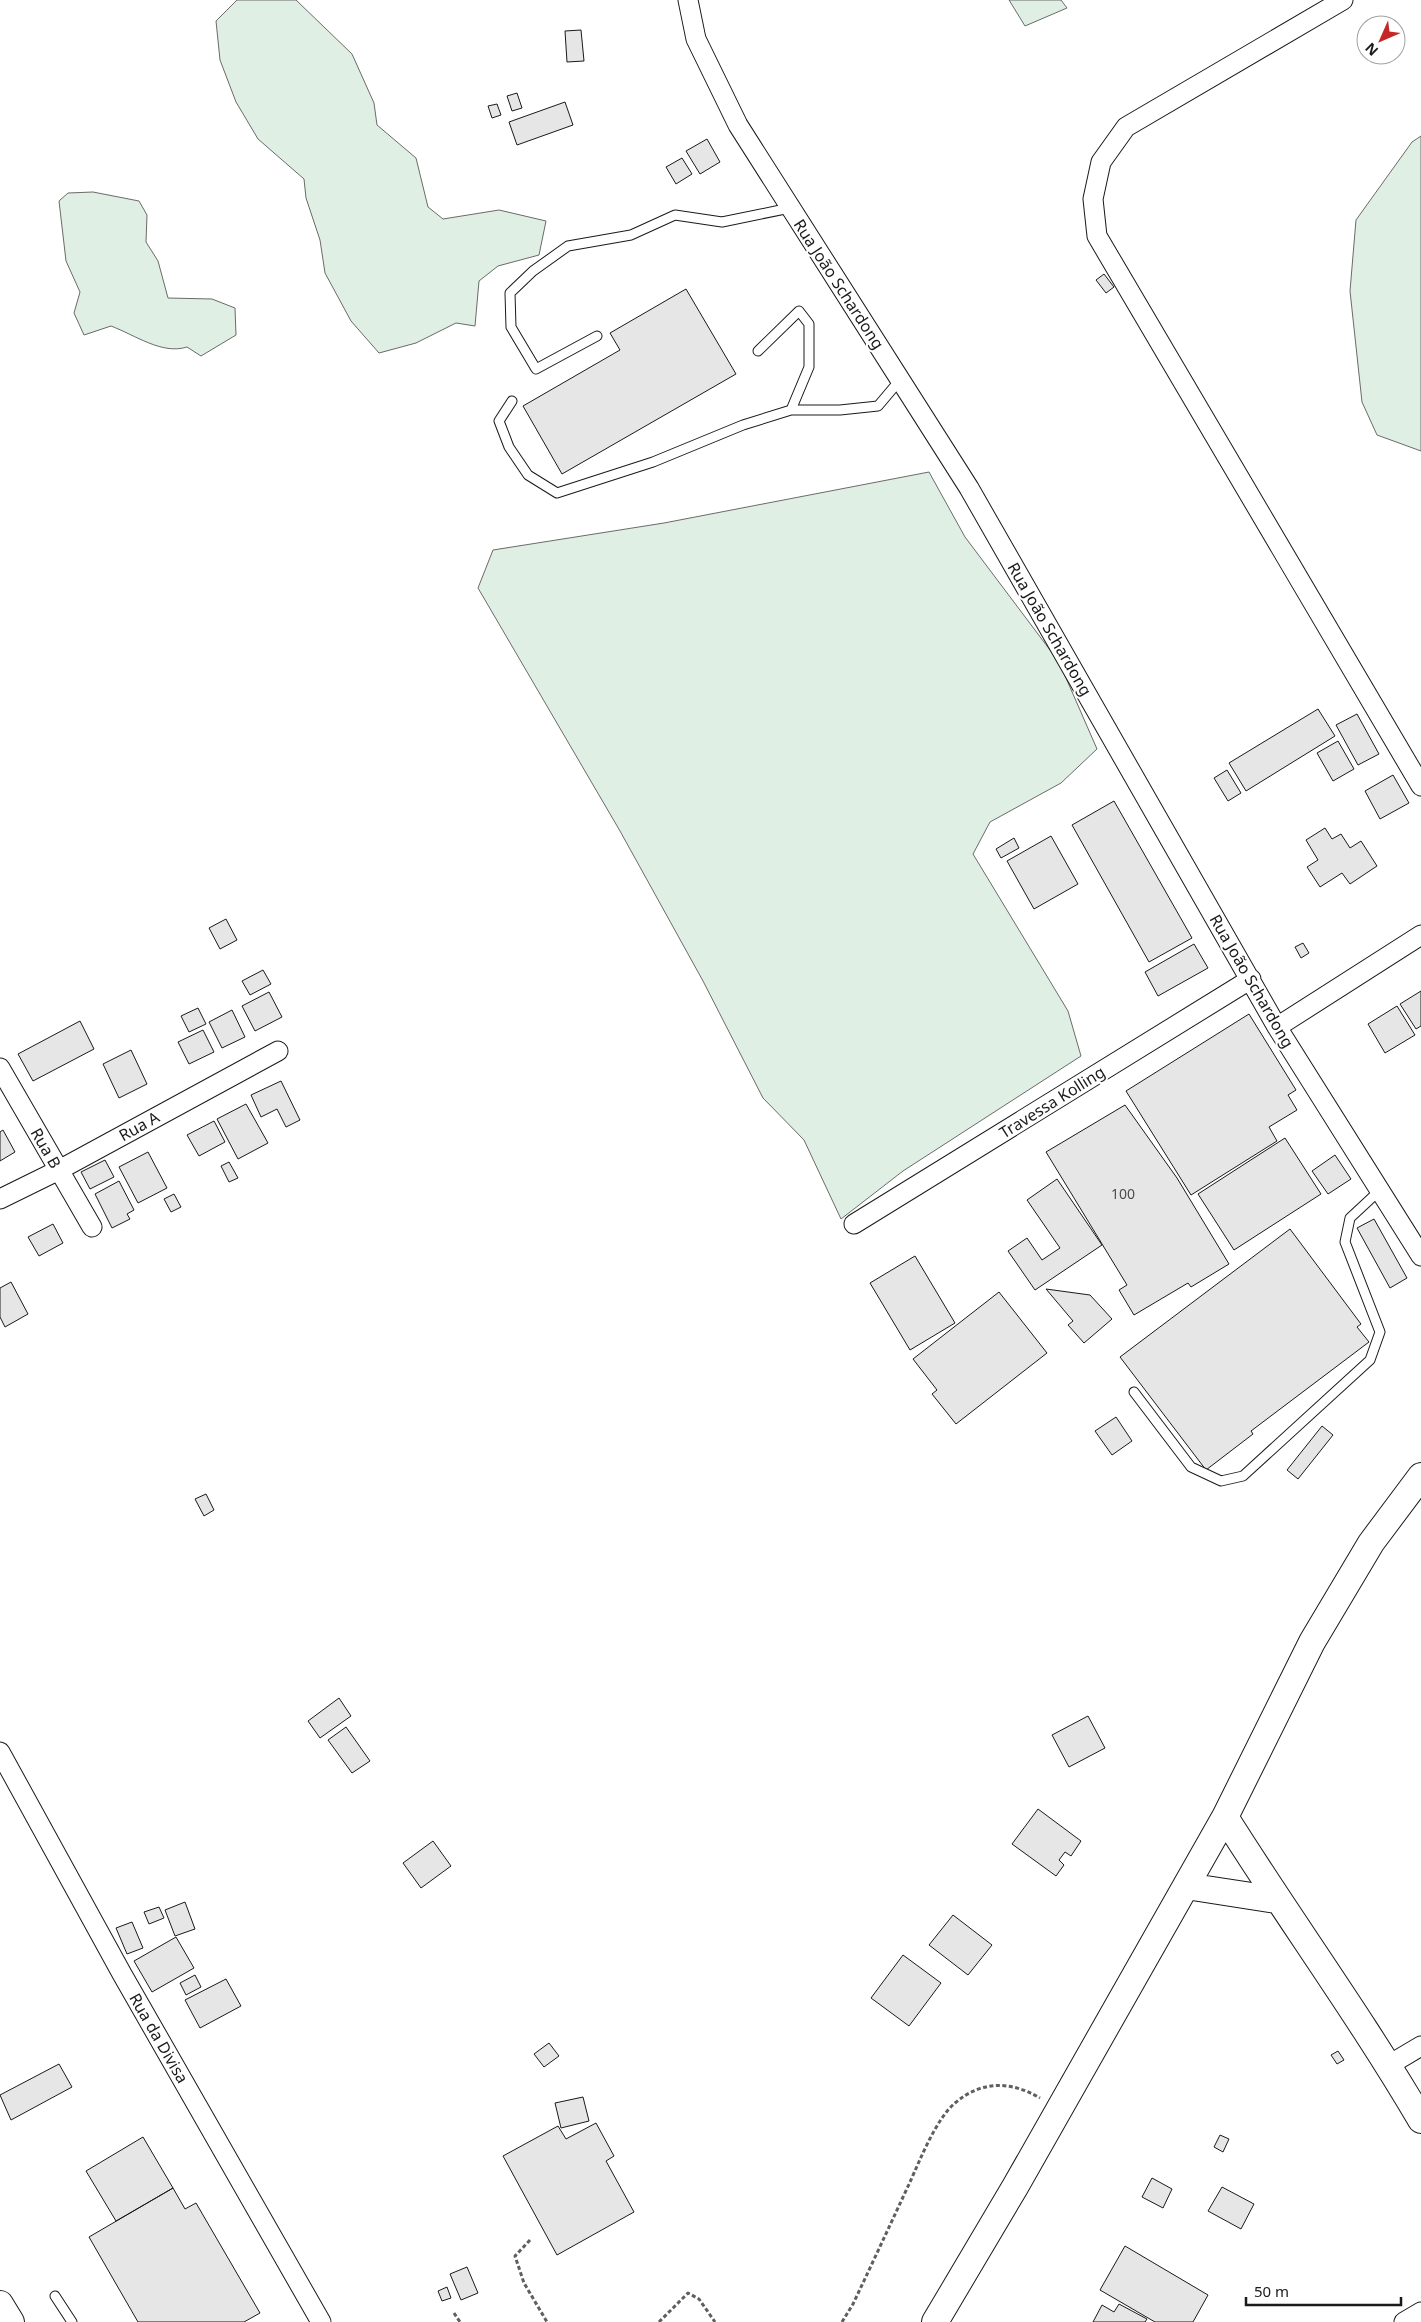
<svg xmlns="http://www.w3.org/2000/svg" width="1421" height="2322" font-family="'Noto Sans',sans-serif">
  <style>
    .green { fill: #e0efe3; stroke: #6a6a6a }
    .building { fill: #e6e6e6; stroke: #1a1a1a }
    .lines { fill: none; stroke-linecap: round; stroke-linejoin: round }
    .lane-casing { stroke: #1a1a1a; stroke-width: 11 }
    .street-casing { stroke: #1a1a1a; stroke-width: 21 }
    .secondary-casing { stroke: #1a1a1a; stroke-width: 28 }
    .path { stroke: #5f5f5f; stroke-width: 3; stroke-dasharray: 4 2.5; stroke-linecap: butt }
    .lane { stroke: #fff; stroke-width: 9 }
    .street { stroke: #fff; stroke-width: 19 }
    .secondary { stroke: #fff; stroke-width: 26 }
    .labels { text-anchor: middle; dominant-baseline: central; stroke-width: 4; stroke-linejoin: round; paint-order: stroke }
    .number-label { font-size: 14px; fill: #4d4d4d }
    .street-label { font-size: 16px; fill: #1a1a1a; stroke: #fff }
  </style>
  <rect width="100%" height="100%" fill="#fff"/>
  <!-- green -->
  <path class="green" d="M237 0H296L352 54 374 103 377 125 416 158 428 207 443 219 499 210 546 221 539 255 498 266 479 281 475 326 456 323 416 343 379 353 351 321 325 273 320 240 306 198 304 179 258 139 236 102 220 60 216 21Z
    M1009 0H1061L1067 8 1025 26Z
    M1421 136V451L1377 435 1362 402 1350 291 1356 220 1412 142Z
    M93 192 139 201 147 215 146 242 158 261 168 298 212 299 235 308 236 335 201 356 187 347C162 355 135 335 111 326L84 335 74 313 80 292 66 261 59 201 68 193Z
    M929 472 965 537 1059 662 1097 749 1061 783 990 822 973 854 1068 1011 1081 1056 903 1171 841 1219 804 1140 763 1098 703 981 620 831 478 588 493 550 664 523Z"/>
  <!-- building -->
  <path class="building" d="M581 30 584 61 567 62 565 31Z
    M517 93 522 108 512 111 507 96Z
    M565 102 573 125 517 145 509 122Z
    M497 104 501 115 492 118 488 106Z
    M707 139 720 162 700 174 686 151Z
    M682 158 692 174 676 184 666 167Z
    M1104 274 1114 287 1106 293 1096 280Z
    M686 289 736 374 562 474 523 406 620 350 610 333Z
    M1318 709 1335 736 1246 791 1229 763Z
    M1357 714 1379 754 1358 765 1336 725Z
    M1338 741 1354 769 1333 781 1317 753Z
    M1227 770 1241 793 1228 801 1214 778Z
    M1393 775 1409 803 1380 819 1365 791Z
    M1114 801 1192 938 1149 962 1072 825Z
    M1325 828 1332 839 1341 834 1350 848 1361 841 1377 866 1350 884 1342 873 1320 887 1307 867 1318 860 1306 840Z
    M1051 836 1078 884 1034 909 1007 861Z
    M1014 838 1019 848 1001 858 996 849Z
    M226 919 237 940 220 949 209 928Z
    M1303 943 1309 953 1301 958 1295 947Z
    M1194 944 1208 968 1158 996 1145 972Z
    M263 970 271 984 250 995 242 981Z
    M1421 991V1026L1416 1029 1400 1004Z
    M269 992 282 1017 255 1031 242 1006Z
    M1397 1006 1415 1035 1385 1053 1368 1024Z
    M198 1008 206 1024 189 1032 181 1016Z
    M232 1010 245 1037 222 1048 209 1022Z
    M1249 1014 1296 1090 1288 1095 1297 1110 1269 1127 1277 1141 1191 1195 1126 1091Z
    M80 1021 94 1049 33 1081 18 1054Z
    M203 1030 214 1052 189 1064 178 1042Z
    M131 1050 147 1084 119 1098 103 1064Z
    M281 1081 300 1120 286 1127 277 1109 261 1117 251 1095Z
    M246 1104 268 1143 238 1159 217 1119Z
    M1125 1105 1177 1178 1229 1264 1191 1287 1188 1283 1134 1315 1119 1290 1127 1285 1046 1152Z
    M214 1121 225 1142 199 1156 187 1135Z
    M3 1130 15 1152 0 1161V1132Z
    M1285 1138 1321 1194 1234 1250 1198 1194Z
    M148 1152 167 1188 138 1203 119 1167Z
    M1335 1155 1351 1179 1328 1194 1312 1171Z
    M105 1160 114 1177 90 1189 81 1172Z
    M229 1162 238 1178 229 1182 221 1166Z
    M1057 1179 1102 1245 1035 1290 1008 1251 1027 1238 1042 1260 1060 1248 1027 1200Z
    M119 1181 134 1210 127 1214 130 1219 112 1228 95 1194Z
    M174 1194 181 1207 171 1212 164 1199Z
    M1374 1219 1407 1278 1390 1288 1357 1228Z
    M53 1224 63 1243 39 1256 28 1237Z
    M1290 1229 1361 1324 1357 1327 1369 1342 1251 1431 1253 1434 1206 1470 1120 1357Z
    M915 1256 955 1323 910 1350 870 1283Z
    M11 1282 28 1314 5 1327 0 1317V1288Z
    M1046 1289 1090 1295 1112 1319 1084 1343 1068 1325 1073 1321Z
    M999 1292 1047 1353 956 1424 932 1394 937 1390 913 1359Z
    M1116 1417 1132 1441 1112 1455 1095 1431Z
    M1322 1426 1333 1435 1298 1479 1287 1470Z
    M206 1494 214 1510 204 1516 195 1499Z
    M339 1698 351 1716 320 1738 308 1721Z
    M1088 1716 1105 1748 1069 1767 1052 1735Z
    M346 1727 370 1761 352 1773 328 1740Z
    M1038 1809 1081 1841 1071 1856 1065 1852 1059 1860 1064 1865 1056 1876 1012 1844Z
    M433 1841 451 1866 421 1888 403 1863Z
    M185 1902 195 1929 175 1936 165 1910Z
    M159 1907 164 1918 149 1924 144 1912Z
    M953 1915 992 1945 968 1975 929 1945Z
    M132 1922 143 1948 127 1954 116 1928Z
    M176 1937 194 1968 152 1992 134 1961Z
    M903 1955 941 1983 909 2026 871 1998Z
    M195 1975 201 1987 186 1995 180 1983Z
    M226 1979 241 2006 200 2028 185 2000Z
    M549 2043 559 2056 544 2067 534 2054Z
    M1338 2051 1344 2060 1337 2064 1331 2055Z
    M59 2064 72 2087 11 2120 0 2095Z
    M583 2097 589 2121 561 2128 555 2103Z
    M596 2123 614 2156 606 2161 634 2212 557 2255 503 2156 558 2126 566 2139Z
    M1220 2135 1229 2139 1223 2152 1214 2147Z
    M143 2137 173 2188 116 2221 86 2171Z
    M1152 2178 1172 2189 1163 2208 1142 2197Z
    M1222 2187 1254 2204 1241 2229 1208 2211Z
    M173 2188 185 2209 196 2203 260 2313 244 2322H138L89 2237Z
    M1125 2246 1208 2295 1193 2322H1155L1100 2290Z
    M467 2267 478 2293 461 2300 450 2274Z
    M447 2287 451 2298 442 2301 438 2291Z
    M1119 2304 1147 2319 1145 2322H1093L1102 2305 1114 2312Z"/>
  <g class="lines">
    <!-- lane casing -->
    <g class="lane-casing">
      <path id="lane" d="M597 336 536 369 511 327 510 293 533 271 568 246 631 235 675 215 722 222 790 208
        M758 351 799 311 809 324V367L791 410
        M512 401 499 421 509 447 528 475 557 493 653 462 743 425 791 410H840L878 406 900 380
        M1134 1392 1191 1467 1221 1481 1243 1476 1370 1360 1380 1332 1345 1242 1350 1218 1379 1191
        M55 2296 72 2322"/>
    </g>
    <!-- street casing -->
    <g class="street-casing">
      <path id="street" d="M688 0 696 39 738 125 969 488 1277 1027 1421 1256
        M1343 0 1126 127 1101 162 1093 199 1097 236 1421 786
        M1277 1027 1421 935
        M0 1068 92 1227
        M0 1199 59 1170 278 1051
        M854 1224 1251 979
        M0 1752 122 1974 321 2322
        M1389 2065 1421 2046
        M1404 2322 1421 2312"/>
    </g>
    <!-- secondary casing -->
    <g class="secondary-casing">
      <path id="secondary" d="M1225 1817C1289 1919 1360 2016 1421 2120
        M1186 1886 1277 1900
        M0 2304 11 2322
        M935 2322 1015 2187 1225 1817 1312 1642 1371 1543 1421 1476"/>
    </g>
    <!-- path -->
    <path class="path" d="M530 2240 515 2256 524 2283 547 2322
      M454 2313 460 2322
      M659 2322 688 2293 699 2299 715 2322
      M842 2322 853 2304C872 2264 891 2223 910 2182 920 2160 936 2119 955 2103 982 2080 1011 2081 1040 2098"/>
    <!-- lane -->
    <use href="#lane" class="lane"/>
    <!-- street -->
    <use href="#street" class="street"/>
    <!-- secondary -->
    <use href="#secondary" class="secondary"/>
  </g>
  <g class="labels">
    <!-- number labels -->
    <g class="number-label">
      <text x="1123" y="1193">100</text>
    </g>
    <!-- street labels -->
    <g class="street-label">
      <text transform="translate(839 284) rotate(57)">Rua João Schardong</text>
      <text transform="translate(1050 629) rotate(60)">Rua João Schardong</text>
      <text transform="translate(1252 981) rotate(60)">Rua João Schardong</text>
      <text transform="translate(1052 1102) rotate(-32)">Travessa Kolling</text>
      <text transform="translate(139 1126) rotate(-29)">Rua A</text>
      <text transform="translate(46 1148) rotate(60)">Rua B</text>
      <text transform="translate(159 2038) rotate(60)">Rua da Divisa</text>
    </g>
  </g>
  <!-- north arrow -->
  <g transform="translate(1381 40) rotate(225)"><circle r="24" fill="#ffffff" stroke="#a3a3a3"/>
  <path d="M0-4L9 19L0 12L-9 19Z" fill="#c62828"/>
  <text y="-8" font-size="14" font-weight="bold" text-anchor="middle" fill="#1a1a1a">N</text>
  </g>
  <!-- scale -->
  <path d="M1246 2297v8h155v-8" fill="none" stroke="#1a1a1a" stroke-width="2.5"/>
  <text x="1254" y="2297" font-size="15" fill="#1a1a1a" stroke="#ffffff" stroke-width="4" paint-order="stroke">50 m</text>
</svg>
